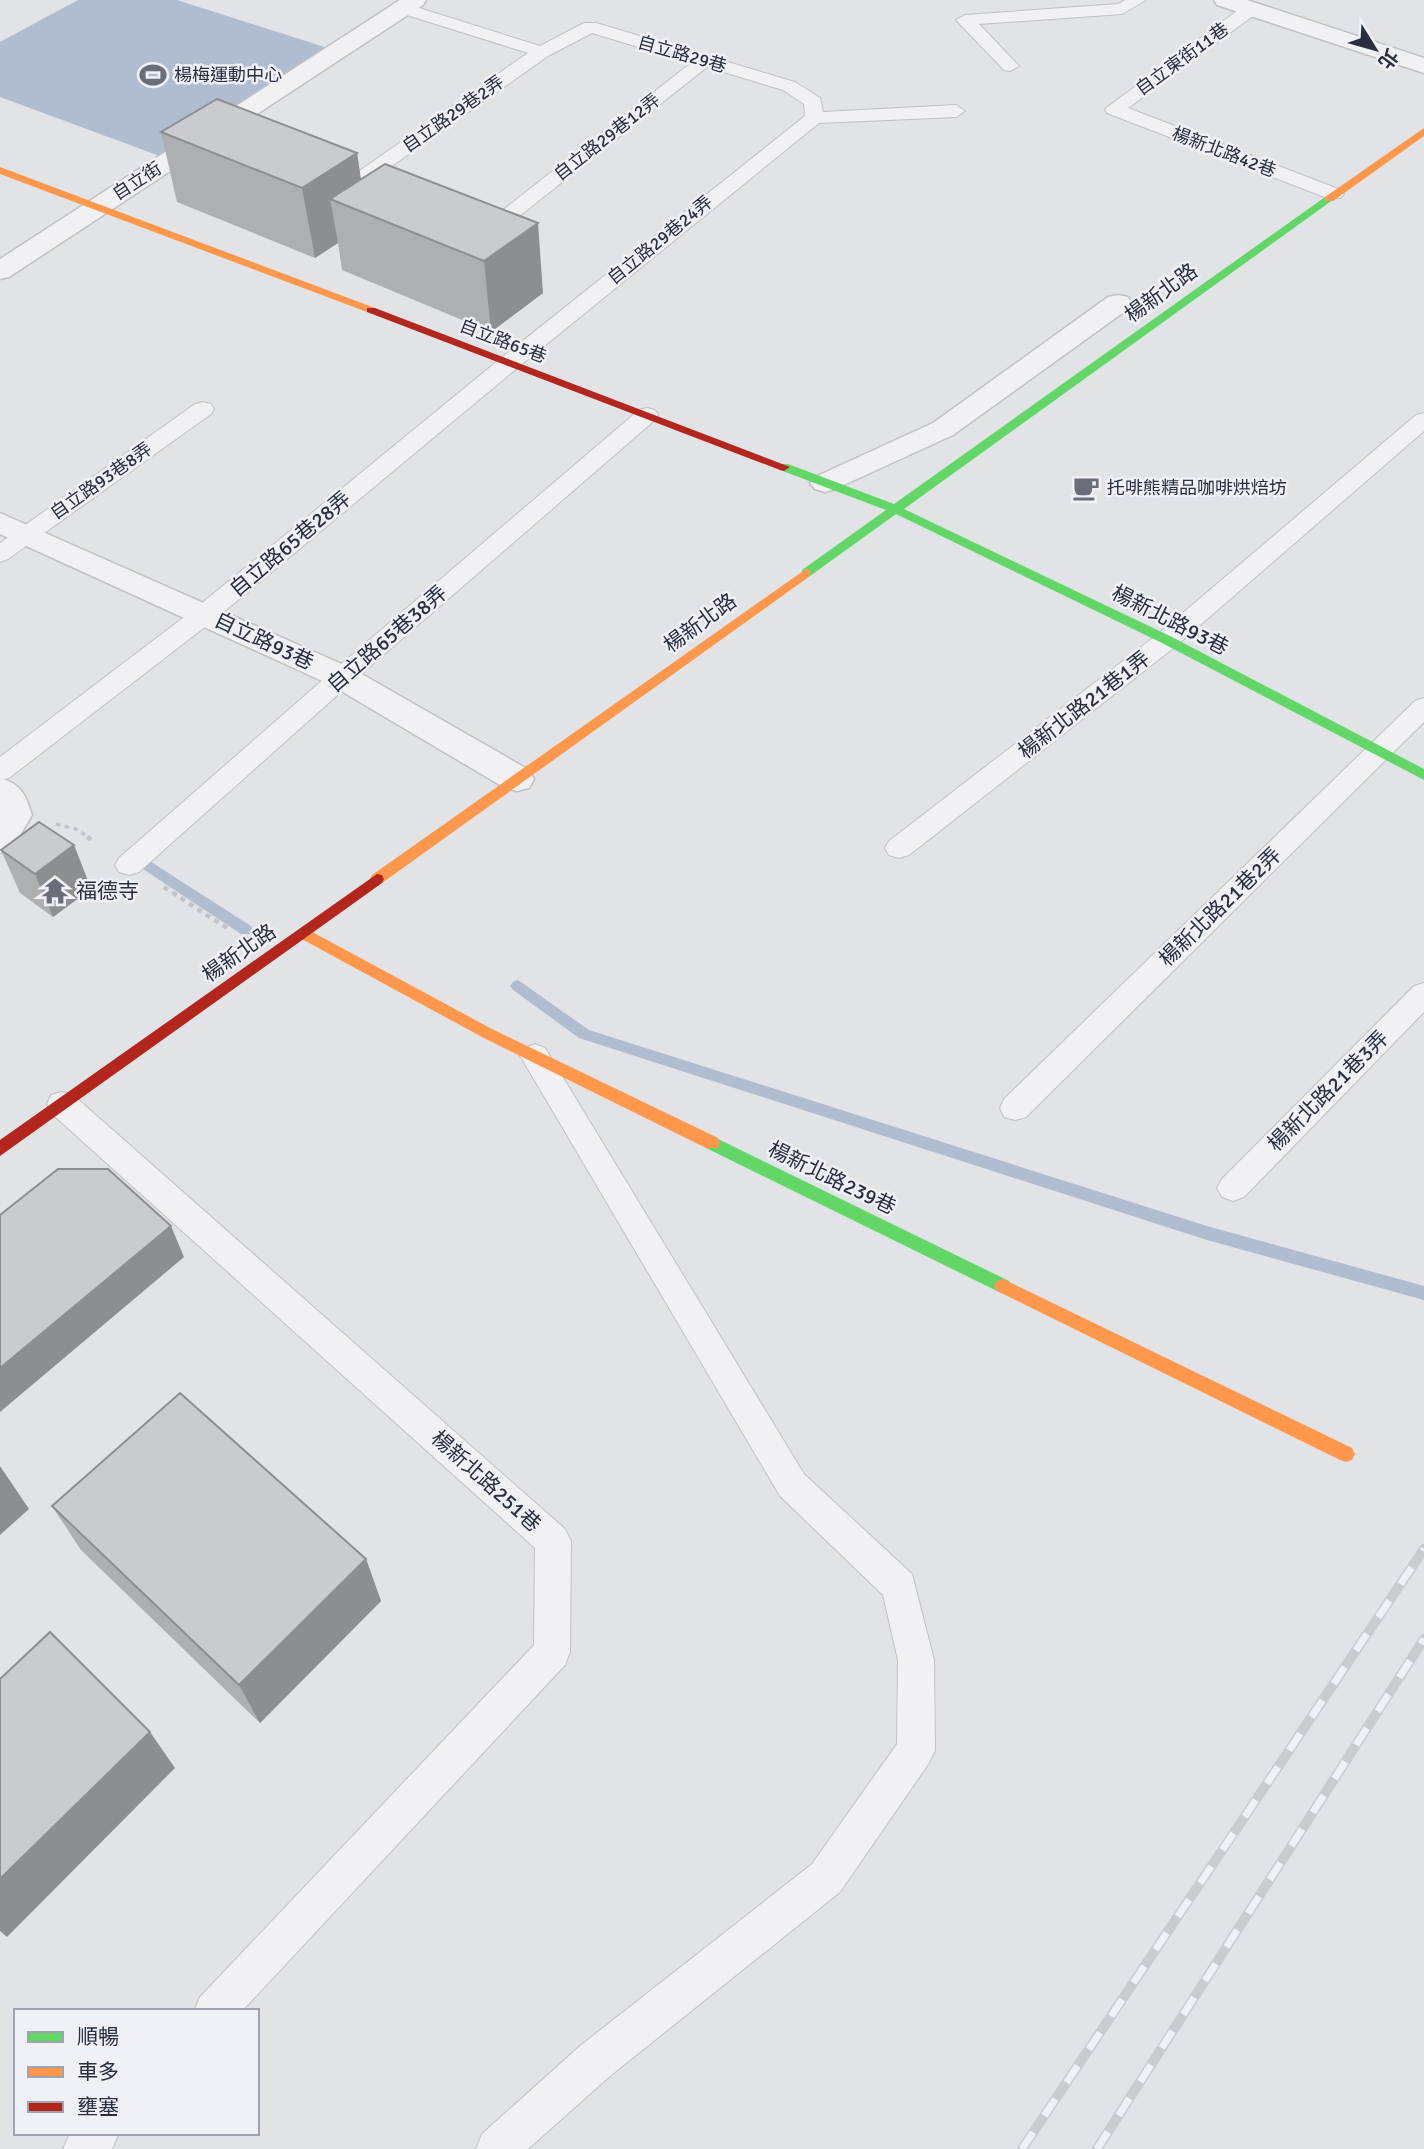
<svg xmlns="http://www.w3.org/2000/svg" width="1424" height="2149" font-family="Signika,'Noto Sans TC',sans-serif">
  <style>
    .water { fill: #b0bdd1 }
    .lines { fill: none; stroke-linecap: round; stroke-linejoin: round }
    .stream { fill: #b0bdd1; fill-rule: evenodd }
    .lane-casing { stroke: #bfc1c4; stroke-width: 2 }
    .street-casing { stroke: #bfc1c4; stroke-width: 3 }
    .path-far1 { stroke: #c3c4ca; stroke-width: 3.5; stroke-dasharray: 4.5 4.5; stroke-linecap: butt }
    .path { stroke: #c3c4ca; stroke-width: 4.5; stroke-dasharray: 5 5; stroke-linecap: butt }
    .lane { fill: #f1f1f3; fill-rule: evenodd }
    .street { fill: #f1f1f3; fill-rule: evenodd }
    .fast { fill: #63d668; fill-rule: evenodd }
    .slow { fill: #ff974d; fill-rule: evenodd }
    .jam { fill: #b3261e; fill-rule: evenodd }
    .rail-casing { stroke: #cacbcf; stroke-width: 10 }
    .rail { stroke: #eff1f6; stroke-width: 7; stroke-dasharray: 20; stroke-linecap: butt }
    .wall { fill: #aeafb1 }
    .shaded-wall { fill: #8d8e90 }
    .building { fill: #cacbce; stroke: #8d8e90; stroke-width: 2 }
    .labels { text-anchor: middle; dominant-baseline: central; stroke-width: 5; stroke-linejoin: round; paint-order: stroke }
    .far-street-label { font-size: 18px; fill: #282f3f; stroke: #eff1f6 }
    .far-poi-label { font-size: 18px; fill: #282f3f; stroke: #eff1f6; text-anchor: start }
    .street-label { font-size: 21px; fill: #282f3f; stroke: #eff1f6 }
    .poi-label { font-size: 21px; fill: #282f3f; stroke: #eff1f6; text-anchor: start }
  </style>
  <rect width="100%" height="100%" fill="#e1e3e6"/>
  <!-- water -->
  <path class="water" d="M78 0H177L340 52 176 162 0 97V42Z"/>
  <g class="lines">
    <!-- stream -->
    <path class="stream" d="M145 858 251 926 253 930 251 934H241L140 867 138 863Z
      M518 980 589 1030 1207 1226 1424 1286V1300L1207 1240 579 1038 513 990 510 986 513 982Z"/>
    <!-- lane casing -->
    <g class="lane-casing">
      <path id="lane" d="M1125 0H1146L1122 14 979 24 1019 66 1010 71 1004 70 956 20 965 15 1118 4Z
        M400 2 540 46 584 23H596L795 82 820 98 823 112 956 105 965 111 956 117 819 123 516 369 214 620 9 778 0 780V757L196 608 500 359 805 116 804 104 783 90 707 67 517 218H503L500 214 503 210 691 63 592 33 548 56 372 180H358L355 176 358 172 528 53 394 11 391 7 394 3Z
        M1251 4 1260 9 1257 13 1128 108 1341 190 1344 194 1341 198H1327L1107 113 1105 109 1245 5Z
        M203 402 211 404 214 409 211 414 8 559 0 562V543L195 404Z
        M647 408 655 410 658 415 655 420 351 683 139 872 129 875 119 872 115 865 119 858 333 671 639 410Z
        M1424 413V431L1176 646 909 855 899 858 889 855 885 848 889 841 1158 634 1416 415Z
        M1424 698V722L1026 1117 1015 1120 1004 1117 1000 1108 1004 1099 1415 701Z
        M1424 983V1012L1244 1197 1233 1201 1222 1197 1217 1188 1222 1179 1414 986Z
        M535 1044 545 1048 804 1474 912 1574 934 1660 935 1750 929 1763 840 1892 610 2076 528 2149H476L482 2134 580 2046 812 1864 897 1744 898 1660 883 1595 780 1496 525 1064 520 1056 525 1048Z
        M62 1092 73 1095 565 1529 571 1541 570 1652 565 1665 242 2011H194L200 1997 534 1645 535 1548 51 1113 47 1104 51 1095Z
        M70 2133H119L112 2149H63Z"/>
    </g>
    <!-- street casing -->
    <g class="street-casing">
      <path id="street" d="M400 0H426L423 5 9 277 0 279V259Z
        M1214 0H1247L1424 58V73L1217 5Z
        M1118 295 1128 297 1131 303 1128 309 953 435 835 489 825 492 815 489 810 483 815 477 933 423 1108 297Z
        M0 513 353 669 529 770 534 779 529 788 517 791 505 788 331 685 0 534Z
        M0 778C21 784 26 795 32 815L12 849 0 853Z"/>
    </g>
    <!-- path-far1 -->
    <path class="path-far1" d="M56 824 76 829 90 838"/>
    <!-- path -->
    <path class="path" d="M87 837 95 842
      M164 887 230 930"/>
    <!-- lane -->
    <use href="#lane" class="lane"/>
    <!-- street -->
    <use href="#street" class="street"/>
    <!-- fast -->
    <path class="fast" d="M1325 197 1334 199 904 509 1172 637 1424 769V780L1162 643 896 514 810 576H802V570L886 510 780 470V464H788L894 504Z
      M712 1136 1009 1281 1012 1286 1009 1291 1003 1293 997 1291 706 1148 704 1143 706 1138Z"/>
    <!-- slow -->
    <path class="slow" d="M1424 128V136L1333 201H1325V197Z
      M0 167 375 308 377 310 367 312 0 174Z
      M806 569 810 570V576L382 883H372L370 879 372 875Z
      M303 927 492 1029 718 1138 720 1143 718 1148H706L482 1037 298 937 296 933Z
      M1003 1279 1352 1448 1355 1454 1352 1460 1346 1462 1340 1460 997 1291 994 1286 997 1281Z"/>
    <!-- jam -->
    <path class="jam" d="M367 308H375L790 467 784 471 780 470 367 312Z
      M377 874 382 875 384 879 382 883 0 1156V1140Z"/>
    <!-- rail casing -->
    <g class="rail-casing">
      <path id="rail" d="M1022 2149 1424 1549
        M1097 2149 1424 1639"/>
    </g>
    <!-- rail -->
    <use href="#rail" class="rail"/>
  </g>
  <!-- wall -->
  <path class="wall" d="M161 132 357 153 361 180 543 293 491 332 342 270 338 243 315 258 177 202Z
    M74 845 91 889 53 917 20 893 1 850Z
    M52 1506 366 1559 381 1601 260 1723 81 1550Z"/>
  <!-- shaded-wall -->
  <path class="shaded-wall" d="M357 153 366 214 330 199 338 243 315 258 302 188Z
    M538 223 543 293 491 332 484 261Z
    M74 845 91 889 53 917 35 874Z
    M171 1226 184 1257 0 1412V1368Z
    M0 1466 29 1509 0 1535Z
    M366 1559 381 1601 260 1723 239 1685Z
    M150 1732 175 1768 7 1937 0 1931V1879Z"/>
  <!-- building -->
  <path class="building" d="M217 99 357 153 302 188 161 132Z
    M385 164 538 223 484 261 330 199Z
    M39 822 74 845 35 874 1 850Z
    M58 1169H108L171 1226 0 1368V1215Z
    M180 1393 366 1559 239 1685 52 1506Z
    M50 1632 150 1732 0 1879V1679Z"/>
  <!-- icons -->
  <defs>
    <g id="stadium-bare" transform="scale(2.1)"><path d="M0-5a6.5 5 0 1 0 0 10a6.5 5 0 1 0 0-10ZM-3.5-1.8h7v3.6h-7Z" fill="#696e79" stroke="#eff1f6" stroke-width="2.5" paint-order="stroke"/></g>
    <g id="cafe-bare" transform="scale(2.1)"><path d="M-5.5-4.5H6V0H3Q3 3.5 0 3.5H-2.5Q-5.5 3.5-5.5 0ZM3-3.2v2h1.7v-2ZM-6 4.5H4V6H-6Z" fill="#696e79" stroke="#eff1f6" stroke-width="2.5" paint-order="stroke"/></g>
    <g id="temple-bare" transform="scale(2.1)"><path d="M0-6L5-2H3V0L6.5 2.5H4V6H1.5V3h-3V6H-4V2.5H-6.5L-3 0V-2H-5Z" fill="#696e79" stroke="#eff1f6" stroke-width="2.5" paint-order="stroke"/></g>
  </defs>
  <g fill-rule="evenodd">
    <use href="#stadium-bare" x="153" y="75"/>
    <use href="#cafe-bare" x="1086" y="488"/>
    <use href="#temple-bare" x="55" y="891"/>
  </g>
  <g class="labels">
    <!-- far-street labels -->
    <g class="far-street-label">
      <text transform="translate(682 54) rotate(16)">自立路29巷</text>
      <text transform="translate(1182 59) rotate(-36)">自立東街11巷</text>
      <text transform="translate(453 114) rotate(-35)">自立路29巷2弄</text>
      <text transform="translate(607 137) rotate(-38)">自立路29巷12弄</text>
      <text transform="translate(1224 152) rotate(21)">楊新北路42巷</text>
      <text transform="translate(137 181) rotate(-33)">自立街</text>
      <text transform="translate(660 240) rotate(-39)">自立路29巷24弄</text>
      <text transform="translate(503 341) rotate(21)">自立路65巷</text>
      <text transform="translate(101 481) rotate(-35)">自立路93巷8弄</text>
    </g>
    <!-- far-poi labels -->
    <g class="far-poi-label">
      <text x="174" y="75">楊梅運動中心</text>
      <text x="1107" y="488">托啡熊精品咖啡烘焙坊</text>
    </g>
    <!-- street labels -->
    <g class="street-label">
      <text transform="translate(1161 293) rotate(-36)">楊新北路</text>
      <text transform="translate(290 544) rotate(-40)">自立路65巷28弄</text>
      <text transform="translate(1170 620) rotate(27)">楊新北路93巷</text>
      <text transform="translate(700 623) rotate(-36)">楊新北路</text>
      <text transform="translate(387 639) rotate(-41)">自立路65巷38弄</text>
      <text transform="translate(264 641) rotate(25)">自立路93巷</text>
      <text transform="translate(1084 705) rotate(-38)">楊新北路21巷1弄</text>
      <text transform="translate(1220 907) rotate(-44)">楊新北路21巷2弄</text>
      <text transform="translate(239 953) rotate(-35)">楊新北路</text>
      <text transform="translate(1328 1091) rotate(-45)">楊新北路21巷3弄</text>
      <text transform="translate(832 1178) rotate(26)">楊新北路239巷</text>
      <text transform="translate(486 1481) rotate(42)">楊新北路251巷</text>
    </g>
    <!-- poi labels -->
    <g class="poi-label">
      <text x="76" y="891">福德寺</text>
    </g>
  </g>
  <!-- legend -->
  <rect x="14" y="2009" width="245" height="126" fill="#eff1f6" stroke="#9fa3ad" stroke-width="2"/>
  <rect x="28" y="2032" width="35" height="10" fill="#63d668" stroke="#9fa3ad" stroke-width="2"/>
  <text x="77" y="2044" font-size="21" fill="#282f3f">順暢</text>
  <rect x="28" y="2067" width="35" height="10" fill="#ff974d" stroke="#9fa3ad" stroke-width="2"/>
  <text x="77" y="2079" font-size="21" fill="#282f3f">車多</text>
  <rect x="28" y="2102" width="35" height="10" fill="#b3261e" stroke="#9fa3ad" stroke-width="2"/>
  <text x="77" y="2114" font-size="21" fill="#282f3f">壅塞</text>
  <!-- north arrow -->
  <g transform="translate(1375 49) rotate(127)" stroke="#eff1f6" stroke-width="5" paint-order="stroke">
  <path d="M0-5L12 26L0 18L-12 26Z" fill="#282f3f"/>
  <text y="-10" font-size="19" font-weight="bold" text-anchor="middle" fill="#282f3f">北</text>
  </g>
</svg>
